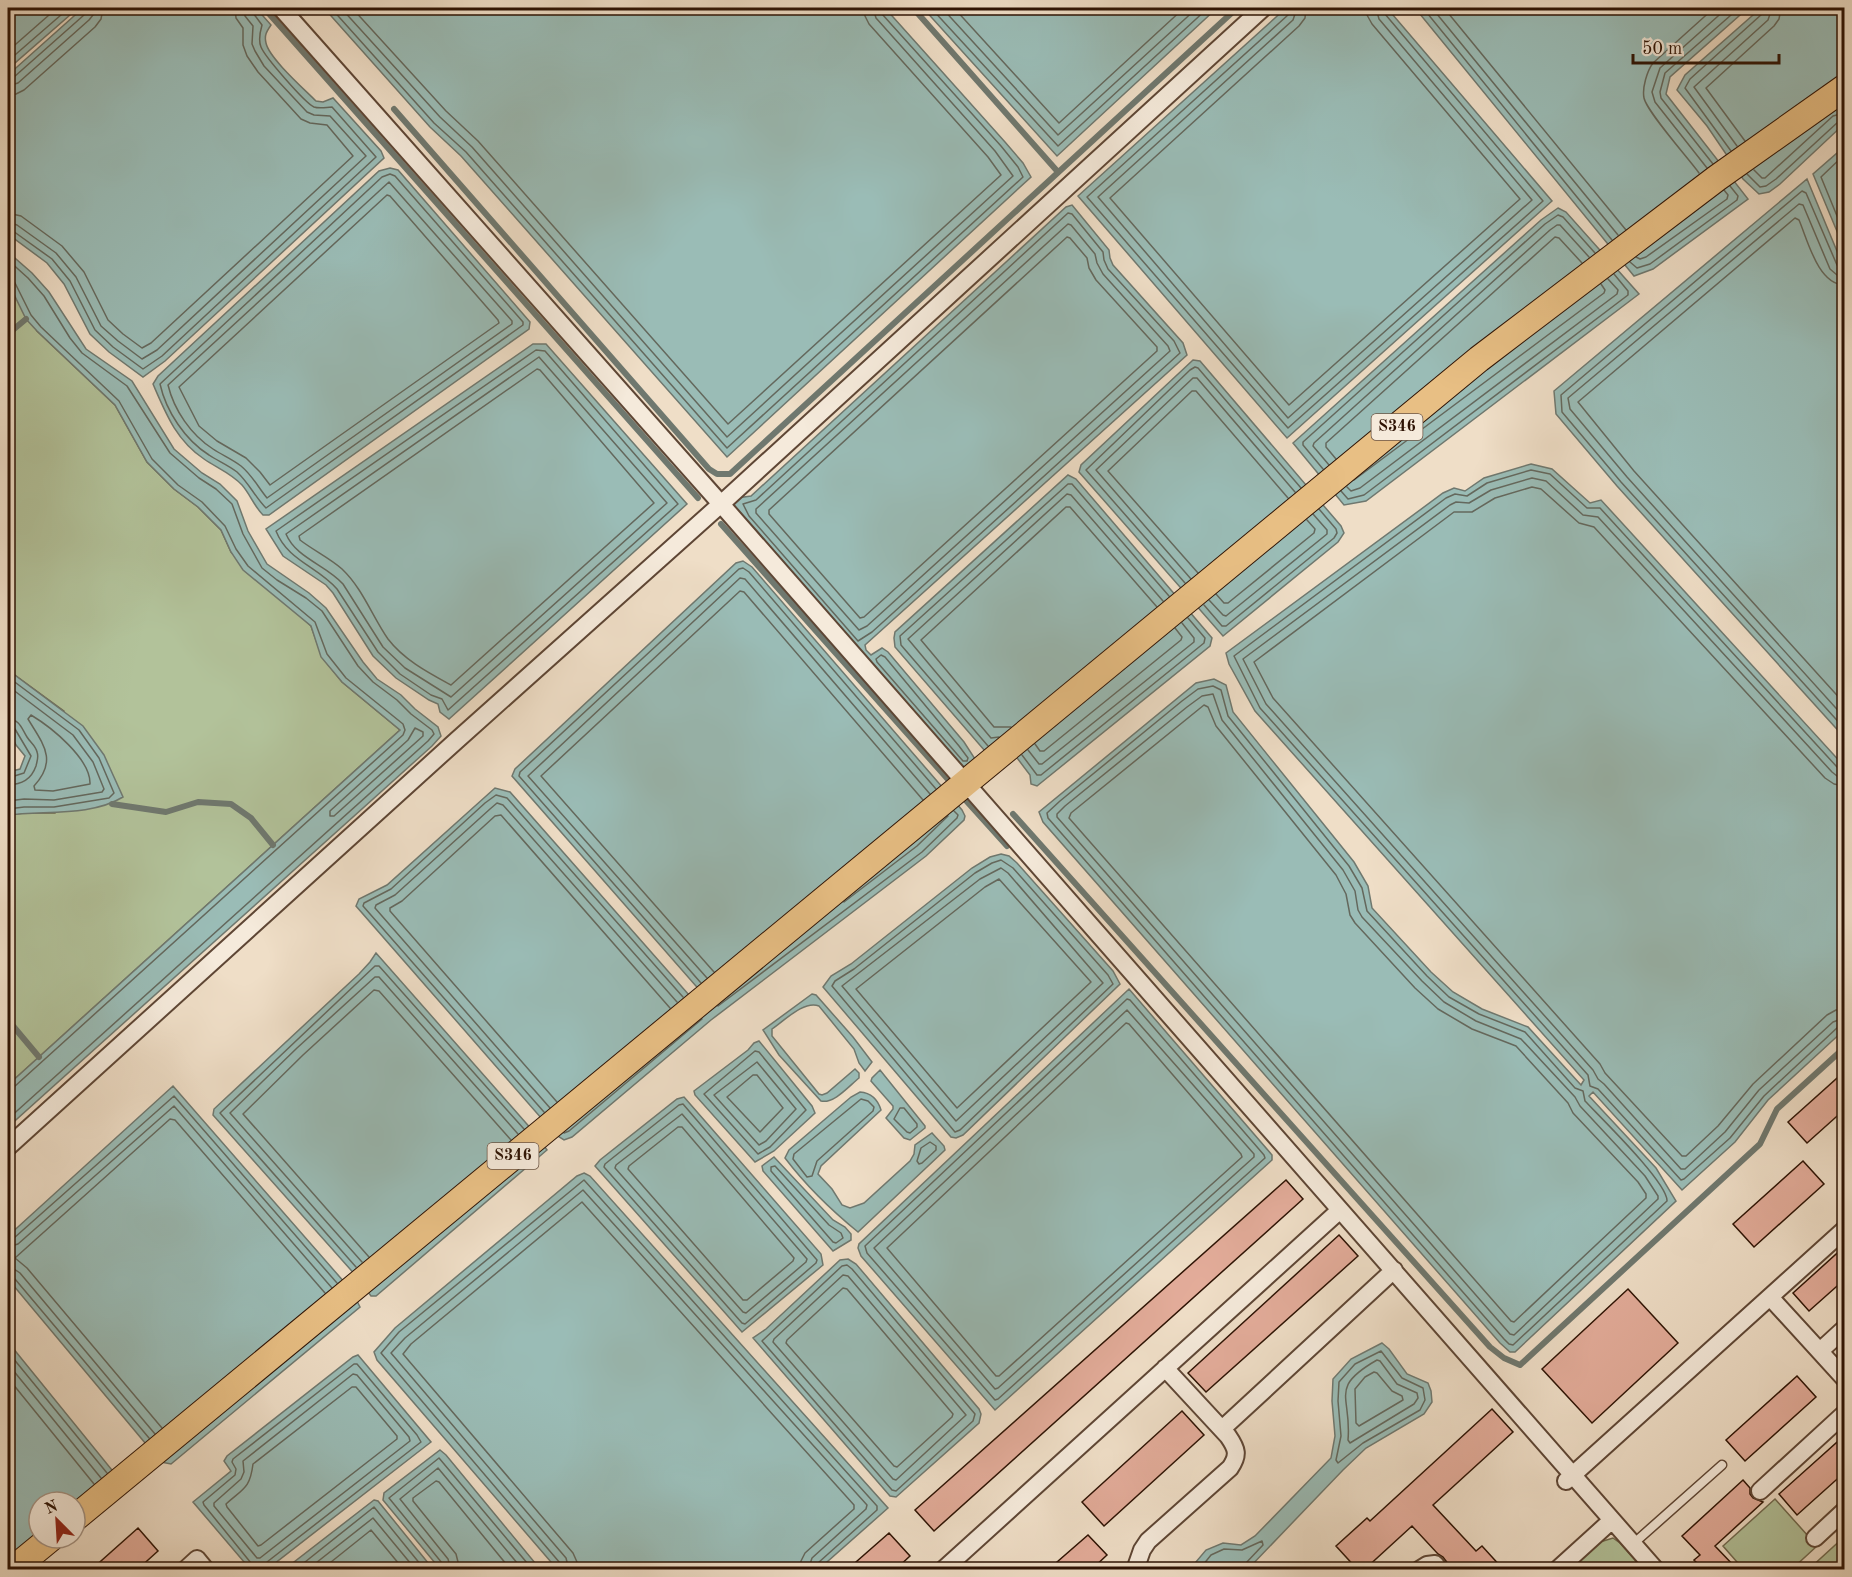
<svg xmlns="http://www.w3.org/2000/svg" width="1852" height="1577" font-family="'Old Standard TT',serif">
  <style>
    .green { fill: #b2c29a; stroke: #706a4f; stroke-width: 1.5 }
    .water { fill: #9abcb6; stroke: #6f786f; stroke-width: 1.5 }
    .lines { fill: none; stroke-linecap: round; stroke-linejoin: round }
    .shore { stroke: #64685d; stroke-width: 1.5 }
    .stream { stroke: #6f786f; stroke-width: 6 }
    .building { fill: #e3ac9a; stroke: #2e1304; stroke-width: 1.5 }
    .service-casing { stroke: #5e4635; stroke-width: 11 }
    .minor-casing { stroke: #5e4635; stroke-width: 20 }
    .primary-casing { stroke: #2e1304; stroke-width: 28 }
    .service { stroke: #f5eadb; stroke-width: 8 }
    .minor { stroke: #f5eadb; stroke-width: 16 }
    .primary { stroke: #e8bf84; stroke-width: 26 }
    .labels { text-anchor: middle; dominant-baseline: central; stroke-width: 5; stroke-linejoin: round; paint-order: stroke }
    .shield { fill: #f5eadb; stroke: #6a5444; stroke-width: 1.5 }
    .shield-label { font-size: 16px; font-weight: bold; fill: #2e1304 }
  </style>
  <rect width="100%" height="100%" fill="#efdec7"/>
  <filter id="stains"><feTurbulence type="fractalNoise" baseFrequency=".00333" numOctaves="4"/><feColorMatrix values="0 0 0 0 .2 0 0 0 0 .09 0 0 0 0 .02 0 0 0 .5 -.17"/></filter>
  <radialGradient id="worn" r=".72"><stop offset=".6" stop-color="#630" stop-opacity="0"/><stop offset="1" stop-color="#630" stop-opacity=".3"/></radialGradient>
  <!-- green -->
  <path class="green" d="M8 282 37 331 115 405 147 462 174 489 198 507 221 530 231 552 311 626 322 657 342 682 400 730 8 1085V815L24 813H55L64 711 8 670Z
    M1775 1499 1817 1546 1792 1569 1744 1570 1723 1546Z
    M1844 1537V1569H1809Z
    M1613 1538 1620 1543 1643 1569H1571L1600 1542Z"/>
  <!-- water -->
  <path class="water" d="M8 8H78L8 69Z
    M83 8H256L271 25C267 31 264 35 266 43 269 58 304 89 316 101L323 102 333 98 381 151 384 158 165 361 143 377 109 352 90 334 64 284 47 263 8 234V75Z
    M324 8H885L1005 142 1023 163 1031 177 727 457 461 156 430 127Z
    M923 8H1217L1057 156Z
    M1286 8H1387L1552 201 1287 438 1078 196Z
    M1415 8H1748L1670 77 1666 94 1748 199 1653 269 1634 276Z
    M1761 8H1844V124L1780 184 1769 192 1759 194 1743 179 1707 126 1677 90 1685 75Z
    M1844 147V248L1813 174Z
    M390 168 398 170 530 322 529 329 269 515H263C254 506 250 494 242 485 231 473 217 468 204 459 176 440 166 414 153 384L158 376 379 171Z
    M1807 179 1844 268V737L1617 486 1556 414 1554 391Z
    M1072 205 1109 250 1110 258 1113 265 1183 343 1187 355 865 645 866 650 871 655 882 648 888 652 964 742 977 762 971 779 732 504 737 498 751 496 1066 207Z
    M1558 208 1566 212 1639 294 1366 501 1344 505 1293 443 1541 220Z
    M8 252 32 273 49 292 86 349 132 381 174 449 202 473 220 484 237 501 248 531 267 564 309 593 326 608 363 662 377 679 401 695 415 709 438 727 441 736 432 746 8 1127V1085L400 730 342 682 321 657 311 626 243 570 231 552 221 530 198 507 174 489 147 462 115 405 37 331 26 319 8 282Z
    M533 344H546L687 504 449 719 440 712 438 704 429 700 396 678 373 656 333 593 326 585 283 556 266 529Z
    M1193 360 1200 361 1341 526 1344 533 1338 542 1223 636 1079 472 1081 465Z
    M1531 464 1552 469 1590 503 1601 500 1844 766V1030L1768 1100 1735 1142 1682 1190 1593 1092 1589 1096 1656 1168 1676 1201 1515 1352H1510L1500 1343 1043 822 1039 812 1196 683 1214 679 1226 685 1233 712 1354 862 1368 886 1372 908 1431 972 1453 992 1482 1009 1528 1027 1581 1085 1584 1080 1255 711 1229 664 1226 653 1443 493 1454 488 1465 491 1484 478Z
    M1068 475 1076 479 1212 638 1210 646 1037 786 1031 784 1030 775 1011 750 985 751 895 647 894 638 895 632Z
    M743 561 752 567 962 810 965 816 964 820 926 856 711 1020 572 1137 564 1140 556 1135 356 906 359 899 387 885 495 788 510 792 704 1012 710 1002 512 776 515 769 736 563Z
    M8 670 83 726 104 755 123 797C90 817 44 810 8 815V772L20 769 25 756 16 745 8 729Z
    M1001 854 1009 856 1017 863 1113 971 1120 984 963 1135 956 1138 951 1137 823 987 831 976 851 964 972 868 990 857Z
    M376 953 533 1131 547 1150 376 1296H371L358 1278 213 1115 214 1109 359 974 370 962Z
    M1129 989 1272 1155V1160L995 1410 861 1256 858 1248 859 1244Z
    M812 994 816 995 853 1037 872 1062 865 1071 859 1063 854 1049 819 1006C804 1000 784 1021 772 1029V1036L819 1094 822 1095 827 1093 855 1069 859 1073V1078C849 1086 834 1104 821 1101L779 1055 763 1030Z
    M759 1041 812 1106 815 1113 774 1151 755 1162 695 1095 694 1091 748 1050 754 1043Z
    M880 1070 925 1126V1128L910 1140 904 1138 886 1118 893 1109V1106L871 1081 872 1078Z
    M173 1086 352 1291 360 1307 171 1464 161 1462 8 1279V1236Z
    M860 1092C871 1093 878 1100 881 1110L821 1166 818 1174 832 1189 842 1205 850 1208 864 1203 910 1161 914 1154 915 1145 932 1133 944 1146 945 1150 858 1232C831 1210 807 1187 785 1158L789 1150 851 1097Z
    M684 1097 821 1254 823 1265 742 1332 595 1166 600 1160 677 1099Z
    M774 1157 833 1220 845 1227 851 1234V1240L833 1251 763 1171 762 1166Z
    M584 1173 590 1176 888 1508 819 1569H557L377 1360 374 1352 395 1328 577 1176Z
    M848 1259 856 1264 979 1409 981 1414 979 1423 896 1497 890 1496 753 1338 766 1329 840 1260Z
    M8 1342 116 1475 75 1502H39V1538L8 1569Z
    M1382 1343 1389 1349 1407 1374 1428 1383 1431 1391 1432 1402 1424 1414 1366 1448 1343 1470 1248 1569H1193L1195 1563 1206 1550 1223 1543 1241 1545 1255 1536 1331 1458 1335 1436 1332 1401 1333 1379 1351 1359Z
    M358 1355 431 1442 270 1567 266 1569H250L193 1502 231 1471 224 1461 227 1456 353 1357Z
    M440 1450 446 1455 540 1569H440L383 1500 384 1493Z
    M374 1500 378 1501 433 1569H285Z"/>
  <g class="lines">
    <!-- shore -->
    <path class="shore" d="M331 8 434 123 466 152 727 448 1023 177 1018 167 1001 146 882 14 881 8
      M341 8 440 117 472 147 727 437 1013 176 995 151 876 18 873 8
      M352 8 446 111 478 141 728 424 1001 175 988 157 869 24 865 16 864 8
      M931 8 1058 146 1208 8
      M942 8 1058 135 1197 8
      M954 8 1059 123 1184 8
      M1290 8 1288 15 1087 197 1288 428 1543 201 1385 14 1383 8
      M1297 8 1293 20 1098 197 1288 418 1532 200 1379 19 1376 8
      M1306 8 1305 18 1299 26 1110 198 1289 405 1520 199 1372 24 1367 15V8
      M1423 8 1612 240
      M1432 8 1618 235
      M1444 8 1626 230
      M8 51 57 8
      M8 61 69 8
      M8 79 14 77 84 15 86 8
      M8 86 18 83 89 20 93 15 94 8
      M8 95 16 94 24 90 95 27 101 19 103 8
      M1745 141 1706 88 1774 26 1779 19 1781 8
      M1737 146 1694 87 1768 20 1772 8
      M1731 151 1685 88 1690 79 1762 14 1764 8
      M1844 155 1821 177 1844 233
      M1713 164 1661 98 1660 92 1665 73 1739 8
      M1707 168 1655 102 1652 92 1660 68 1727 8
      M1754 170 1762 178H1765L1833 116 1844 113
      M1699 173C1689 159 1647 112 1644 98 1642 88 1647 71 1653 63L1714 8
      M390 174 395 176 523 322V325L266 508C255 497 249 483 237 472 228 465 218 461 209 455 185 440 166 411 160 384L382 177Z
      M1747 174 1760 187 1766 186 1776 179 1838 122 1844 120
      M389 182 512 321V324L267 498C258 487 252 475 241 466 232 459 222 455 213 449 191 435 174 410 168 385Z
      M387 195 390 196 498 320 499 323 270 485 260 472 246 458 217 441 199 426 179 387Z
      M8 213 21 216 62 246 84 272 108 320 123 334 142 348 151 343 353 156 327 125 310 123 301 119 258 72 247 56 243 45V28L236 18 235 8
      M1068 213 1072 214 1103 252 1104 260 1108 269 1174 341 1180 353 872 632 858 641 749 516 743 504 756 500Z
      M8 222 17 225 56 253 76 277 101 326 118 341 142 359 157 350 366 156 330 116 314 115 307 112 264 66 255 51 252 44 253 26 245 16 244 8
      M1068 224 1071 225 1095 254 1097 263 1103 274 1168 346 1170 351 867 626 859 630 756 513V509Z
      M8 230 13 231 52 259 70 281 95 330 113 347 143 369 162 356 376 157 332 107C327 107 320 109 314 107 305 103 265 57 261 47 258 40 260 32 262 25L253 13 252 8
      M1067 237 1070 238 1087 258 1089 268 1096 280 1157 347V351L864 617 860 618 769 514V510Z
      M1636 257 1640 259 1646 257 1727 199 1728 195 1724 190
      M8 260 28 278 44 296 70 338 82 353 127 386 170 453 199 478 216 489 232 504 243 534 262 568 277 580 306 598 322 611 358 666 373 682 397 700 411 714 432 730 434 734 428 741 8 1119
      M1630 262 1637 268 1650 264 1737 200 1738 196 1730 186
      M1844 268 1837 265 1806 193 1802 191 1561 395 1562 412 1621 482 1844 728
      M1844 276 1837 275 1830 269 1803 205 1799 204 1568 398 1570 409 1627 477 1844 717
      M8 280 15 283 31 315 41 327 119 401 152 459 178 485 202 502 225 526 236 549 248 566 315 622 327 654 346 678 403 724 405 730 403 735 14 1087 8 1089
      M1844 285C1818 284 1808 241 1799 220L1795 218 1578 402 1634 471 1844 703
      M536 350 545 351 678 504 448 710 442 699 431 695 400 674 378 652 337 589C317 566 288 561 276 531Z
      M539 357 667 503 451 697 405 668 383 647 343 584C326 565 296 558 286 534Z
      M537 369 540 370 654 503 451 685C429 673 404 660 388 639 372 616 363 589 342 569 331 559 313 550 300 540L299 536Z
      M1336 459 1326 447V443L1555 237 1559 238 1582 263
      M1329 465 1313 446 1314 443 1550 230 1557 225H1560L1589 257
      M1323 469 1303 445V442L1545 224 1558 215 1563 217 1595 253
      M1354 480 1604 293 1605 290 1601 284
      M1347 487 1351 491 1360 488 1617 294 1618 290 1608 279
      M1341 491 1348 499 1364 495 1628 295V291L1614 274
      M1198 573 1108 471 1192 391H1196L1288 498
      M1191 579 1096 470 1193 378H1197L1295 492
      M1185 583 1086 470 1190 370 1195 367 1198 368 1301 488
      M1216 594 1224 603H1228L1314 533 1315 529 1307 520
      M1209 600 1223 615 1226 616 1327 534V530L1313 514
      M1204 605 1222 626H1226L1334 538 1337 533 1336 529 1319 509
      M881 655 885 657 959 746 968 758 967 761H963L877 662 876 659Z
      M8 677 79 730 99 758 114 793 109 798 54 807H24L8 809
      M8 686 73 735 93 762 104 789 102 792 54 800 24 799 8 801
      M1213 686 1221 690 1228 716 1349 866 1362 888 1367 911 1427 976 1449 997 1479 1014 1525 1032 1575 1088 1583 1091 1585 1101C1600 1117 1668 1183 1667 1201L1513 1345 1509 1344 1504 1339 1048 818 1047 813 1060 801 1182 701 1198 689Z
      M1213 694 1222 720 1343 870 1355 891 1358 910 1362 917 1422 981 1444 1002 1476 1021 1521 1039 1575 1097 1580 1106 1645 1176 1658 1196V1199L1514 1335 1510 1334 1057 817V814L1065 806 1187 707 1202 696Z
      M1204 705 1208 707 1216 726 1336 875 1346 894 1350 915 1355 923 1415 988 1438 1009 1472 1029 1516 1046 1568 1103 1573 1113 1638 1182 1646 1194V1198L1514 1322 1511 1321 1069 818 1071 813Z
      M31 715C51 727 91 759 90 784L53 791 35 790 34 786C58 760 43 744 28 719Z
      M8 719C20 720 21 727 27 737 30 742 36 746 37 752 39 757 37 761 36 766 31 780 22 784 8 785
      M8 727 15 729 31 756 24 773 8 778
      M1011 727H994L921 640 1066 507H1070L1157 607
      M415 728 423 732V736L334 816H330V811L408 740Z
      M999 737 991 738 908 639 1067 494 1071 495 1163 601
      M1035 744 1040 751H1044L1181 640 1182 637 1175 628
      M988 746 901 645 900 636 1068 484H1072L1169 596
      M1028 750 1039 764H1042L1194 642V638L1182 623
      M1022 755 1037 775H1041L1204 643 1205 638 1188 618
      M1844 769 1837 767 1600 508H1587L1550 474 1531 470 1487 483 1467 496 1455 494 1446 498 1234 656 1260 708 1588 1075 1590 1086 1598 1089 1681 1180 1684 1179 1730 1138 1764 1096 1838 1027 1844 1026
      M1844 777 1837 776 1832 772 1598 517 1583 515 1546 481 1532 478 1491 490 1469 503 1456 502 1450 505 1243 659 1266 704 1593 1070 1598 1079 1604 1084 1681 1169H1685L1725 1132 1759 1090 1833 1022 1844 1018
      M1844 786 1834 784 1825 778 1594 527 1579 523 1541 489 1532 487 1495 498 1472 512H1454L1254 662 1273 698 1600 1064 1605 1073 1682 1156H1686L1718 1126 1753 1084 1827 1015 1836 1010 1844 1009
      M1001 860 1013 868 1108 975 1113 984 960 1130 955 1132 832 986 835 981 854 969 975 873 992 863Z
      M1001 868 1008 873 1103 983 956 1121 842 986 980 879Z
      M999 879 1091 982 957 1108 856 989 985 887Z
      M844 902 917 846 948 816
      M714 972 541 776 740 591 744 592 923 800
      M707 978 528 776 740 578 745 579 930 794
      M701 983 519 776 520 772 739 569 743 568 749 572 936 789
      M1127 999 1130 1000 1264 1155 1265 1158 998 1399 995 1400 867 1253 865 1246Z
      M718 1006 922 852 957 818 958 815 954 811
      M1127 1010 1254 1154V1157L998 1388 995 1389 874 1248Z
      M1126 1023 1129 1024 1241 1154 1242 1157 999 1376H996L887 1248Z
      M755 1051 759 1052 806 1110 770 1147 758 1154 704 1094Z
      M757 1062 796 1109 766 1141 759 1145 714 1095Z
      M753 1075H757L783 1108 760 1132 727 1097Z
      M861 1099 868 1101 874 1107 873 1111 817 1161 812 1176 807 1177 793 1159 794 1154Z
      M557 1102 390 911V908L402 901 495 816 501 815 670 1008
      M683 1104 817 1260 816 1263 745 1324 742 1323 604 1167 605 1164 679 1105Z
      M550 1108 375 908 376 905 395 895 490 809 497 803 503 805 677 1002
      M900 1108H904L917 1124V1127L910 1133 907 1132 894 1119Z
      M544 1112 363 906 364 903 391 889 485 803 496 795 507 798 683 997
      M682 1114 807 1259 806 1262 746 1313 743 1312 615 1168 616 1165Z
      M678 1127H682L794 1258 793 1261 747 1300H743L628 1169 629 1166Z
      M564 1133 569 1131 702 1019
      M930 1142 936 1146V1150L922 1163 919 1164 917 1161 921 1148Z
      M775 1166 829 1225 841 1233 843 1238 836 1243 833 1242 771 1171V1167Z
      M8 1240 14 1238 174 1096 337 1283
      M8 1247 18 1244 174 1106 332 1288
      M369 1257 243 1114 303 1055 374 990 379 991 511 1140
      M362 1262 230 1113 297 1048 375 977H379L518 1134
      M847 1265 852 1269 975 1414 973 1421 896 1491 892 1490 762 1341 842 1266Z
      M356 1267 220 1113 375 966H379L524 1129
      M8 1268 14 1269 20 1273 155 1434
      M843 1275 848 1276 966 1415 896 1480 893 1479 773 1342 774 1339Z
      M8 1276 15 1279 149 1438
      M843 1288 847 1289 953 1414 952 1417 897 1467 894 1466 786 1343 787 1340Z
      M1381 1351 1402 1378 1423 1388 1425 1400 1420 1410 1363 1443 1338 1463 1336 1460 1341 1436 1338 1401 1339 1382 1355 1364Z
      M8 1352 107 1473
      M1377 1360 1380 1361 1397 1384 1417 1393 1418 1398 1414 1404 1350 1443 1348 1440C1352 1396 1328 1388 1377 1360Z
      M8 1364 101 1478
      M1374 1372 1377 1373 1392 1391 1402 1396 1403 1400 1359 1426 1356 1423 1355 1389 1365 1377Z
      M353 1374 357 1375 409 1437 410 1441 260 1558H257L214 1506V1503L241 1479 244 1472 243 1461Z
      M8 1378 94 1484
      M352 1387H356L397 1436V1439L261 1545 258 1546 227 1507 226 1504C244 1488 250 1488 253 1464Z
      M162 1428 27 1268 15 1258 170 1119 175 1120 325 1293
      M253 1570 251 1563 204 1505 203 1502 235 1475 236 1469 232 1462 233 1459 354 1364H357L417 1435 421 1442 267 1562 264 1570
      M295 1570 374 1507 425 1570
      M307 1570 373 1518 416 1570
      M321 1570 371 1530 404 1570
      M444 1570 442 1563 389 1498 439 1458 533 1570
      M451 1570 448 1559 400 1499 438 1468 523 1570
      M460 1570 456 1554 413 1501V1498L436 1481 439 1482 511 1570
      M561 1570 560 1563 381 1353 399 1332 584 1180 877 1506V1510L818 1563 816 1570
      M569 1570 566 1558 391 1353 405 1338 583 1190 867 1505 866 1509 812 1558 808 1570
      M578 1570 577 1562 573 1553 403 1354 411 1344 582 1202 854 1505V1509L805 1553 801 1561 799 1570
      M1199 1570 1211 1555 1224 1549 1242 1550 1262 1541 1263 1545 1245 1564 1244 1570"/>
    <!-- stream -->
    <path class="stream" d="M264 8 698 498
      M913 8 1058 172
      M394 109 709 469 717 474H730L1237 8
      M8 334 26 319
      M721 524 953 785
      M961 795 1007 846
      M112 804 166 812 198 802 231 804 251 818 273 845
      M1013 814 1490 1347 1504 1358 1520 1365 1760 1144 1777 1109 1844 1048
      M8 1020 39 1057"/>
  </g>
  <!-- building -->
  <path class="building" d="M1845 1071V1109L1807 1143 1788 1122Z
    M1803 1161 1824 1184 1754 1247 1733 1224Z
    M1286 1180 1303 1199 934 1531 915 1510Z
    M1339 1235 1358 1256 1206 1392 1188 1373Z
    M1845 1246V1279L1809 1311 1793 1293Z
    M1628 1289 1678 1343 1592 1423 1542 1369Z
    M1797 1376 1816 1397 1745 1461 1726 1440Z
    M1492 1409 1513 1432 1433 1505 1476 1551 1482 1546 1503 1569H1452L1443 1557 1438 1554 1412 1526 1365 1569H1357L1336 1546 1367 1518 1370 1521Z
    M1182 1411 1204 1435 1104 1526 1082 1502Z
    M1845 1435V1472L1797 1515 1779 1494Z
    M1743 1480 1750 1488V1494L1753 1498 1763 1502 1715 1546 1737 1569H1703L1694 1560 1700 1555 1682 1536Z
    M138 1528 158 1551 138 1569H92Z
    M889 1533 910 1556 896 1569H848Z
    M1088 1535 1107 1555 1092 1569H1049Z"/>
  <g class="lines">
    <!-- service casing -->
    <g class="service-casing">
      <path id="service" d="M1633 1544 1722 1465"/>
    </g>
    <!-- minor casing -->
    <g class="minor-casing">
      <path id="minor" d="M281 8 721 504 1656 1570
        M8 1147 456 741 721 504 1263 8
        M1770 1297 1844 1378
        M1820 1351 1844 1329
        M1222 1429 1394 1270
        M1566 1481 1844 1230
        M1760 1491 1844 1414
        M1815 1538 1844 1511
        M185 1570 197 1559 206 1570
        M943 1570 1340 1210
        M1135 1570 1142 1550 1148 1541 1230 1468C1239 1455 1237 1449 1228 1436L1165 1368
        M1419 1570 1427 1565 1435 1564 1440 1570
        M1557 1570 1612 1520"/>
    </g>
    <!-- primary casing -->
    <g class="primary-casing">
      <path id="primary" d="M75 1518 1479 359 1717 178 1844 88
        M12 1570 51 1538"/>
    </g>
    <!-- service -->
    <use href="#service" class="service"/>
    <!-- minor -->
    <use href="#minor" class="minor"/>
    <!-- primary -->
    <use href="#primary" class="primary"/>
  </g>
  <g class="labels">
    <!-- shield labels -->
    <g class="shield">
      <rect x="1371.5" y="414" width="51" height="26" rx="4.5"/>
      <rect x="487.5" y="1143" width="51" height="26" rx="4.5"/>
    </g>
    <g class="shield-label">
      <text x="1397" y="427">S346</text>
      <text x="513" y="1156">S346</text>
    </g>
  </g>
  <!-- margin -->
  <rect width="1852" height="1577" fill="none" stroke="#efdec7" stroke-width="30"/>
  <rect x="9" y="9" width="1834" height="1559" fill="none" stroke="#2e1304" stroke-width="3"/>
  <rect x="15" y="15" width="1822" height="1547" fill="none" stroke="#2e1304" stroke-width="1.5"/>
  <!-- north arrow -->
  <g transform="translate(57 1520) rotate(336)"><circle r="28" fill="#f5eadb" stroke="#a59485" stroke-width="1.5"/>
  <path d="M0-4.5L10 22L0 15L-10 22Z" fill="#8f2418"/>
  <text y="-9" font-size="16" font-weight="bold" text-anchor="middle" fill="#2e1304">N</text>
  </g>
  <!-- scale -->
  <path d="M1633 54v9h146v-9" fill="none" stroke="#2e1304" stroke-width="3"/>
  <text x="1642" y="54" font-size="18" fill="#2e1304" stroke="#f5eadb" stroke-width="4.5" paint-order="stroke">50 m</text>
  <rect width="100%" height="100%" filter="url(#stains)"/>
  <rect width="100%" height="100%" fill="url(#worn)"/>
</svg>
